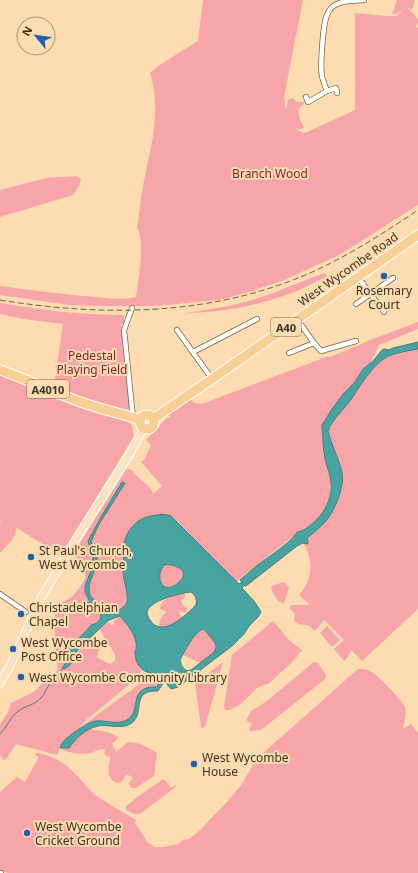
<svg xmlns="http://www.w3.org/2000/svg" width="418" height="873" font-family="'Noto Sans',sans-serif">
  <style>
    .green { fill: #f7a5a9 }
    .water { fill: #48a3a3; stroke: #45817c; fill-rule: evenodd }
    .lines { fill: none; stroke-linecap: round; stroke-linejoin: round }
    .stream { stroke: #45817c; stroke-width: 1 }
    .street-casing { stroke: #80643c; stroke-width: 6 }
    .primary-casing { stroke: #fff; stroke-width: 9 }
    .highway-casing { stroke: #fff; stroke-width: 11 }
    .street { stroke: #fff; stroke-width: 4.5 }
    .primary { stroke: #fbe3c1; stroke-width: 7 }
    .highway { stroke: #f8d097; stroke-width: 9 }
    .rail { stroke: #756249; stroke-width: 1; stroke-dasharray: 6 3; stroke-linecap: butt }
    .poi-dot { fill: #1e61b2; stroke: #fcdcb0; stroke-width: 1.5 }
    .labels { text-anchor: middle; dominant-baseline: central; stroke-width: 4; stroke-linejoin: round; paint-order: stroke }
    .shield { fill: #fcdcb0; stroke: #78654c; stroke-width: 1 }
    .shield-label { font-size: 11px; font-weight: bold; fill: #3f3221 }
    .park-label { font-size: 12px; fill: #882033; stroke: #fcdcb0 }
    .street-label { font-size: 12px; fill: #3f3221; stroke: #fcdcb0 }
    .poi-label { font-size: 12px; fill: #3f3221; stroke: #fcdcb0; text-anchor: start }
  </style>
  <rect width="100%" height="100%" fill="#fcdcb0"/>
  <!-- green -->
  <path class="green" d="M203 0H303L284 97 286 111 288 100 293 98 296 102H303L304 104C294 110 300 119 304 128L296 130 305 133 355 110V13L386 16H397L404 8 397 14H392L397 0H415L412 10 407 7 418 19V23L415 27 418 28V205L360 242 339 255 284 280 252 291 219 300 156 306H99L69 305 0 295V286C28 290 55 293 83 296 101 297 119 301 136 297 138 280 146 241 137 228 140 210 141 193 145 176 152 142 161 108 150 73L158 66 198 41Z
    M76 176 81 179 79 186 73 195 0 217V190L46 178Z
    M325 273 327 276C294 295 257 306 219 311 206 312 192 313 179 314 206 310 233 306 258 298 281 291 303 280 325 273Z
    M0 303C41 310 82 315 124 315V322L121 325 126 356 130 409 120 410 90 401 54 387 63 324 23 319 0 314Z
    M418 322V329L379 345 370 364 363 369 355 382 344 393 328 415 322 425 323 438 325 458 331 483 330 495 324 511 319 518 314 522 296 534 245 574 237 582 174 518C168 514 157 514 151 516 135 520 125 533 123 549 123 553 124 557 124 561 123 566 122 569 123 574 124 579 128 596 127 601 126 605 123 607 120 609 117 611 114 613 111 613 105 614 94 602 91 596 83 583 100 570 97 556 97 551 93 546 91 542L98 526 124 483 122 482 101 517 88 541 93 558 92 568 85 586 90 602 62 608V611H67L92 606C104 611 103 623 90 625L88 630 82 635 72 646 64 669C75 665 73 656 79 648L84 647 92 644 98 648 99 650 97 657 101 660 110 664 115 661V654L113 652 111 647 105 640 100 629 109 622 111 625 115 624 113 622 120 616C127 624 133 632 136 643 137 647 135 649 135 652 135 659 138 666 142 670L130 684 85 721 76 732 62 743 57 755 16 744 9 755 4 761 0 755V724L7 714 11 703 34 692 45 680 58 670C57 658 51 613 58 605 61 602 68 600 72 597 77 592 82 584 86 577L81 561 71 554 74 552 126 470 128 469 132 470 134 473 151 489 153 494 162 486 141 462 144 460 151 445 146 440 166 419 171 416H169L167 414 189 399 195 403 202 404 326 357H330L362 344 365 342Z
    M418 349V609L362 661 351 650 348 657 344 661 334 649 344 640 324 620 315 631C313 629 310 626 307 625 300 624 300 626 294 621L295 614 289 608 291 605H310L299 595C313 580 314 560 303 543L328 518 335 506 340 495 342 484 328 431 336 417 351 399 365 378 381 361 386 358 394 355Z
    M0 374 67 401 105 415 129 422 132 426 134 436 61 556 17 528 15 534 16 536H14L13 539 0 553V524L1 522 0 521Z
    M164 565C172 564 177 566 183 571 185 585 160 595 159 579 159 575 162 570 163 567Z
    M284 582 289 587 284 604C277 601 273 596 271 587L274 585Z
    M184 593 185 595 184 598 181 600 184 607 187 608V609L186 612 180 611 179 613 180 615 183 618C176 623 170 626 161 627L159 625C160 619 162 616 166 612L165 611 160 609C160 598 176 595 184 593Z
    M273 621 291 642 302 650C295 660 287 667 278 675 275 678 272 681 269 683 265 686 258 686 255 690 248 697 236 711 225 710L224 706 232 655Z
    M327 626 340 640 332 647 320 633Z
    M202 629C207 631 208 634 211 638 211 639 215 643 215 643 219 651 206 659 201 663L183 655C188 646 193 634 202 629Z
    M223 662 205 727 203 728H202L201 726 195 684 198 681Z
    M314 662 318 663 326 675V676L325 679 261 730 250 731 249 729 252 724 247 721V719L251 711 267 701Z
    M358 669C362 669 367 669 370 671 378 675 401 699 405 707 407 715 404 722 403 729L411 724 418 733V873H8L0 870V792L17 777 25 782 39 757 35 755 36 753C55 755 69 766 81 780 85 784 89 790 94 794 107 804 122 811 136 820L135 823 148 843 155 847H164L178 844 183 840 189 839 198 832 226 803 242 784 254 763 262 754Z
    M144 673 147 674V678L149 679 151 678 155 674 159 676V682L157 687H153L136 699C133 737 108 713 88 724L90 729 108 732 119 737 112 744 116 752 128 742C140 742 147 747 157 753L154 776 136 788H132L130 786 129 783 132 779V777L126 774C123 783 116 787 110 777 106 771 111 764 110 758L104 754 105 750 103 749C98 749 95 752 91 753 81 755 69 753 61 749L69 748 75 740 82 734 81 732 82 727 86 723 138 685Z
    M164 779 171 788 176 785 177 786 140 814H135L126 810V806L140 795 162 780Z"/>
  <!-- water -->
  <path class="water" d="M418 342V349C408 351 394 353 385 358 372 366 360 386 352 398 344 410 333 418 328 431 331 445 339 458 342 472 345 487 335 510 326 521 320 527 314 533 307 538L308 544 303 543 297 546 246 586 245 585 242 588 254 601 261 612 258 617 249 626 244 634 232 646 178 687 171 689 166 683 164 682 158 691C155 691 151 691 148 692 135 696 142 713 134 721 125 731 109 724 98 726 85 729 76 738 69 748H60C60 747 62 744 62 743 68 736 87 722 96 721 106 720 118 725 127 720 140 712 131 696 144 689 148 687 152 687 157 687L159 682V676C154 672 147 674 142 669 137 665 135 659 135 652 136 649 137 646 136 643 134 632 127 624 120 616L109 620 79 648C73 656 74 665 64 669L62 668C69 660 68 653 73 645 78 637 86 633 91 625 103 623 104 611 92 606L67 611 68 607 90 602 85 592V586L92 568 93 558 88 541 101 517 122 482 125 483 98 526 91 542C93 546 97 551 97 556 99 570 85 582 90 595 92 598 95 601 97 604 101 608 102 613 108 615 114 612 125 609 127 602 129 596 123 579 123 571 122 568 123 565 124 562 124 558 123 554 123 550 124 535 133 521 147 517 155 515 163 513 171 516L239 584 242 582 240 580C245 576 250 571 255 567 265 559 292 542 297 532 303 531 308 527 313 523 324 514 333 497 331 482 330 474 327 467 325 459 323 448 323 438 322 428V425L332 409 344 393 355 382 363 369 373 361 382 350 384 349 389 350 393 348ZM164 565C172 564 177 566 183 571 184 577 182 579 178 583 163 596 154 578 164 565ZM191 592C196 596 198 601 195 606 183 618 157 642 147 614 147 611 148 608 151 606 158 599 181 593 191 592ZM203 629C206 631 216 643 216 646 216 649 214 651 213 653L191 670C185 673 181 666 180 660 185 651 193 633 203 629Z"/>
  <g class="lines">
    <!-- stream -->
    <path class="stream" d="M0 734C7 727 10 718 17 712 24 706 35 705 41 698 45 694 46 689 49 685 51 682 54 681 56 678 59 675 60 671 63 668"/>
    <!-- street casing -->
    <g class="street-casing">
      <path id="street" d="M327 91 336 88 337 93
        M306 97 308 102 327 91C325 86 323 81 322 76 320 66 323 24 327 15 329 10 332 6 337 4 345 0 355 1 364 0
        M358 277 384 312
        M356 304 393 278
        M132 308 124 330 133 418
        M297 319 314 343 321 351 356 341
        M177 330 212 379
        M193 352 257 319
        M289 353 314 343
        M0 594 26 612
        M0 873H1"/>
    </g>
    <!-- primary casing -->
    <g class="primary-casing">
      <path id="primary" d="M0 683 9 668 41 598 73 544 129 455 144 428"/>
    </g>
    <!-- highway casing -->
    <g class="highway-casing">
      <path id="highway" d="M0 370C26 379 50 391 75 400 96 408 119 413 141 420
        M140 422a7 7 0 1 1 14 0a7 7 0 1 1-14 0Z
        M153 419 212 379 418 235"/>
    </g>
    <!-- street -->
    <use href="#street" class="street"/>
    <!-- primary -->
    <use href="#primary" class="primary"/>
    <!-- highway -->
    <use href="#highway" class="highway"/>
    <!-- rail -->
    <path class="rail" d="M0 300C104 317 212 316 310 273 348 256 384 233 418 210"/>
  </g>
  <!-- markers -->
  <g class="poi-dot">
    <circle cx="384" cy="276" r="4"/>
    <circle cx="31" cy="557" r="4"/>
    <circle cx="21" cy="614" r="4"/>
    <circle cx="13" cy="649" r="4"/>
    <circle cx="21" cy="677" r="4"/>
    <circle cx="194" cy="764" r="4"/>
    <circle cx="27" cy="833" r="4"/>
  </g>
  <g class="labels">
    <!-- shield labels -->
    <g class="shield">
      <rect x="271" y="318" width="30" height="18" rx="3"/>
      <rect x="27" y="380" width="42" height="18" rx="3"/>
    </g>
    <g class="shield-label">
      <text x="286" y="327">A40</text>
      <text x="48" y="389">A4010</text>
    </g>
    <!-- park labels -->
    <g class="park-label">
      <text x="270" y="173">Branch Wood</text>
      <text x="92" y="355">Pedestal<tspan x="92" dy="14">Playing Field</tspan></text>
    </g>
    <!-- street labels -->
    <g class="street-label">
      <text transform="translate(348 269) rotate(-35)">West Wycombe Road</text>
    </g>
    <!-- poi labels -->
    <g class="poi-label">
      <text x="384" y="290" text-anchor="middle">Rosemary<tspan x="384" dy="14">Court</tspan></text>
      <text x="39" y="550">St Paul's Church,<tspan x="39" dy="14">West Wycombe</tspan></text>
      <text x="29" y="607">Christadelphian<tspan x="29" dy="14">Chapel</tspan></text>
      <text x="21" y="642">West Wycombe<tspan x="21" dy="14">Post Office</tspan></text>
      <text x="29" y="677">West Wycombe Community Library</text>
      <text x="202" y="757">West Wycombe<tspan x="202" dy="14">House</tspan></text>
      <text x="35" y="826">West Wycombe<tspan x="35" dy="14">Cricket Ground</tspan></text>
    </g>
  </g>
  <!-- north arrow -->
  <g transform="translate(36 36) rotate(299)"><circle r="19" fill="#fcdcb0" stroke="#b09877"/>
  <path d="M0-3L7 15L0 10L-7 15Z" fill="#1e61b2"/>
  <text y="-6" font-size="11" font-weight="bold" text-anchor="middle" fill="#3f3221">N</text>
  </g>
</svg>
